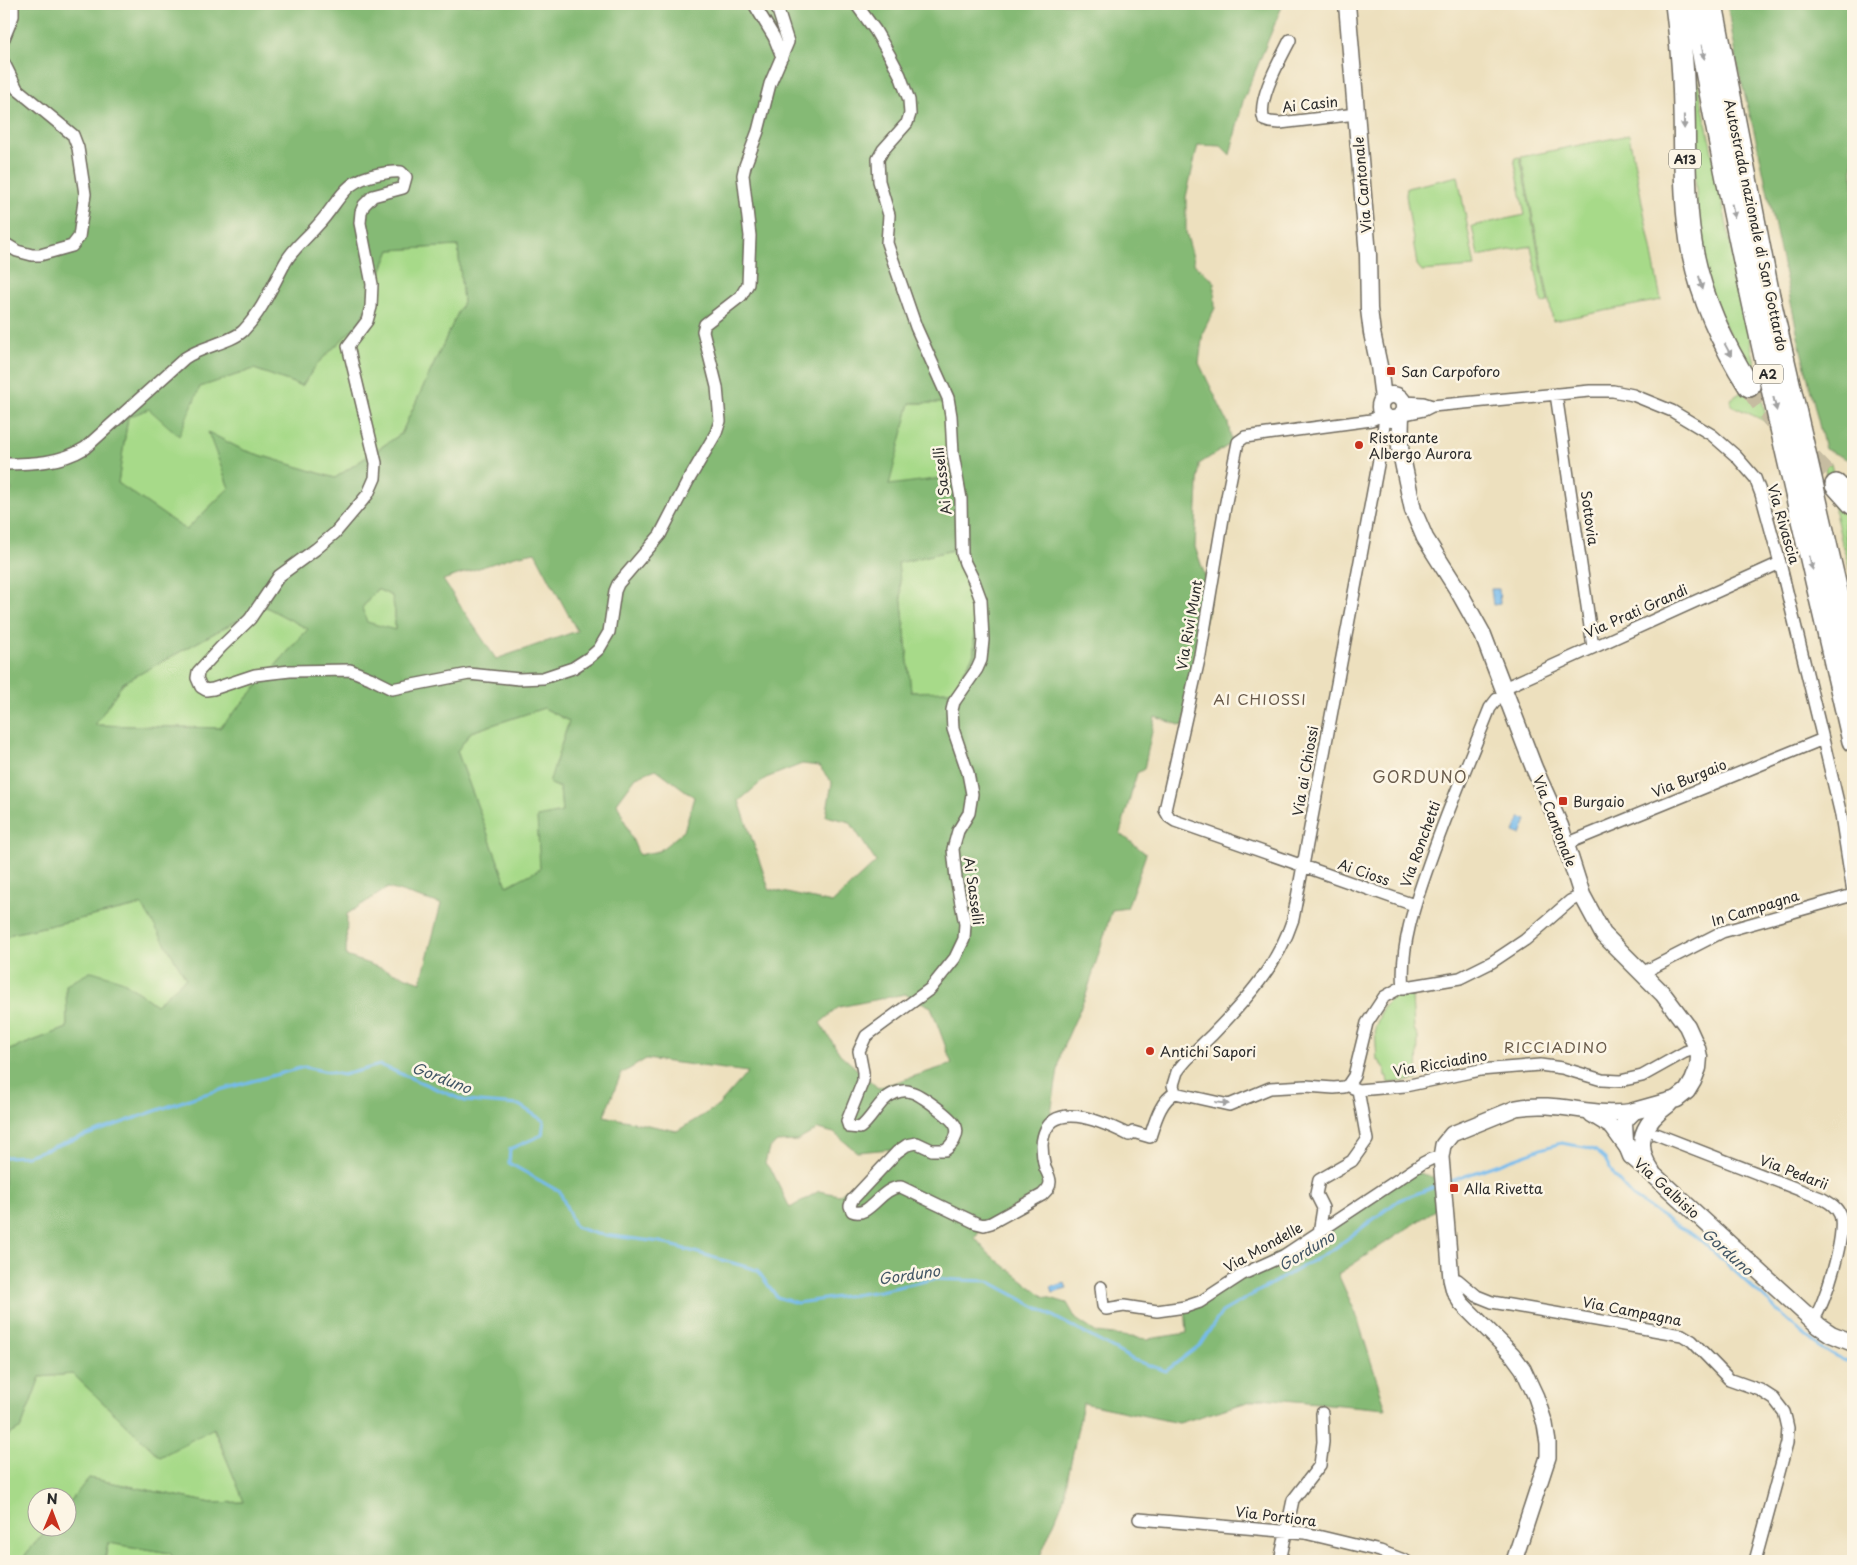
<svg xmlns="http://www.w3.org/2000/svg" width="1857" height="1565" font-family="'Playpen Sans',sans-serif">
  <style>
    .green { fill: #a7da89; stroke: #69825a }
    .forest { fill: #85ba75; stroke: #587250; fill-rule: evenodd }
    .water { fill: #76bbed; stroke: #50738c }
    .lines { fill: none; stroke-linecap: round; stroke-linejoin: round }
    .stream { stroke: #76bbed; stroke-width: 3 }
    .motorway-tunnel { stroke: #c6bca1; stroke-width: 21; stroke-dasharray: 21 11; stroke-linecap: butt }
    .minor-casing { stroke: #6f6a5e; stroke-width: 14 }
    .tertiary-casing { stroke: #6f6a5e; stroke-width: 18 }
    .secondary-casing { stroke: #6f6a5e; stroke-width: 19 }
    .motorway-casing { stroke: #6f6a5e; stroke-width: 24 }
    .minor { stroke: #fff; stroke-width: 11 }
    .tertiary { stroke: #fff; stroke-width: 15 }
    .secondary { stroke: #fff; stroke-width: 16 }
    .motorway { stroke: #fff; stroke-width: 21 }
    .oneway { fill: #a0a0a0 }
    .poi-dot { fill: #c8321e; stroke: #fcf5e5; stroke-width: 2 }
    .labels { text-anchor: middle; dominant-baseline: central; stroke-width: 5; stroke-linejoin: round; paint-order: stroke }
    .shield { fill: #fcf5e5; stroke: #6a6863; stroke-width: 1 }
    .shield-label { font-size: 12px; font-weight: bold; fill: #2b2b2b }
    .street-label { font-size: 14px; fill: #2b2b2b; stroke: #fcf5e5 }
    .poi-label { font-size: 14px; fill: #2b2b2b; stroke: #fcf5e5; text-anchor: start }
    .neighbourhood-label { font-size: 15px; letter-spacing: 1px; fill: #695b4b; stroke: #fcf5e5 }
    .water-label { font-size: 15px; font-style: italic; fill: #425665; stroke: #fcf5e5 }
    .quarter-label { font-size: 16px; letter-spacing: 1px; fill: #695b4b; stroke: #fcf5e5 }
  </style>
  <rect width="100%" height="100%" fill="#fcf5e5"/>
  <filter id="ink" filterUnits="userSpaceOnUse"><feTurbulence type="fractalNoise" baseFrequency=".02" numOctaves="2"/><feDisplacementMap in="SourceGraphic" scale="10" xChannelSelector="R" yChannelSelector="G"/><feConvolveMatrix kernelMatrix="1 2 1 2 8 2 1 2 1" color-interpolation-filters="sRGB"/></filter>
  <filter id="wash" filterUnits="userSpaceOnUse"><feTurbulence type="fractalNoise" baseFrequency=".0096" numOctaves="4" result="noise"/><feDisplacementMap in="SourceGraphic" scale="20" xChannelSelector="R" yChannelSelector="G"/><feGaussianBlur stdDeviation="1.12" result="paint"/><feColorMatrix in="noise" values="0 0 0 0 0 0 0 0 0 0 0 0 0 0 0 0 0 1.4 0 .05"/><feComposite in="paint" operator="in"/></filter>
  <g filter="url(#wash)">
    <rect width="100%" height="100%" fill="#ede0be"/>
    <!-- green -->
    <path class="green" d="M1688 41 1698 83 1758 379H1754L1745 372 1700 266Z
      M1629 135 1661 300 1553 321 1521 157Z
      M1520 157 1548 302 1542 303 1531 246 1478 256 1472 226 1525 215 1514 158Z
      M1458 176 1475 267 1422 271 1417 265 1406 195 1407 188Z
      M458 246 463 302 401 434 335 478 243 450 209 433 229 488 186 530 118 483 128 417 200 387 254 369 302 386 317 364 360 322 390 250Z
      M1758 381 1767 422 1731 405V399Z
      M910 403H947L951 477 888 486Z
      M1831 463 1839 502 1853 516 1846 542 1853 566V579L1842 543 1824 464Z
      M953 550 975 596 974 654 952 691 911 692 898 563Z
      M377 589 392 596 395 612V631L366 622 362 608Z
      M264 606 308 629 220 728 94 725 123 683Z
      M544 708 569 721 549 783 560 788 562 813 537 817 541 869 507 886 457 751 471 732Z
      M143 905 186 978 156 1005 121 980 66 985 67 1028 4 1052V939L12 934Z
      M1412 996 1414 1029 1418 1037 1417 1080 1388 1083 1387 1076H1385L1384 1066 1381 1065 1380 1061H1377L1375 1028 1383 1007 1393 997Z
      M73 1374 160 1457 213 1428 245 1502 212 1503 89 1478 68 1504V1498H38V1528H48L20 1561H4V1438L21 1428 40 1377Z
      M108 1543 170 1553 176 1561H105Z"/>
    <!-- forest -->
    <path class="forest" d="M4 4H1283L1243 101 1230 155 1221 146 1198 145 1186 197V232L1194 261V264L1214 281 1215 308 1203 332 1199 363 1228 423 1232 443 1199 464 1195 547 1211 593 1183 726 1155 717 1144 769 1137 773 1120 833 1146 854 1127 908 1112 910 1086 995 1061 1052 1049 1125 1044 1135 1050 1185 984 1225 975 1238 989 1254 1043 1296 1067 1303 1076 1319 1097 1333 1148 1339 1187 1333 1185 1307 1416 1172 1435 1178 1438 1208 1338 1274 1356 1314 1386 1409 1261 1398 1179 1423 1083 1403 1063 1501 1038 1561H176L170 1553 108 1543 104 1561H20L48 1528H68V1504L89 1478 212 1503 244 1502 214 1428 160 1457 73 1374 40 1377 21 1428 4 1438V1052L67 1028 66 985 92 971 121 980 156 1005 186 978 142 905 12 934 4 939V499L12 490 4 478ZM458 246 463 302 401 434 335 478 243 450 208 432 229 488 186 530 118 483 128 417 149 409 179 436 200 387 254 369 302 386 317 364 360 322 390 250ZM910 403H947L951 477 889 485ZM953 550 975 596 974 654 952 691 911 692 898 563ZM535 552 577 631 496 659 443 580 515 556ZM377 589 392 596 395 612V630L367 622 362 608ZM264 606 308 629 220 728 95 725 123 683ZM544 708 569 721 549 783 560 788 562 812 537 817 540 869 507 886 457 751 471 732ZM802 764 819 766 832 783 826 816 850 822 876 862 832 903 769 889 739 801 766 778ZM656 769 694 797 684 831 659 851 639 855 617 803 636 777ZM388 888 441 904 421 982 346 956 347 914ZM905 994 931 1007 952 1064 878 1088 840 1054 820 1023 839 1007ZM646 1059 748 1072 718 1106 677 1131 604 1116 621 1074ZM818 1129 834 1133 857 1152 891 1149 882 1161 839 1195 819 1191 790 1208 773 1173 765 1163 769 1149 777 1142 797 1141Z
      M1727 4H1853V462L1825 449 1801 350 1759 151 1739 72Z
      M1848 518 1853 520V566L1846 542 1844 521Z"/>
    <!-- water -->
    <path class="water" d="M1491 589H1499L1500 604 1493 605Z
      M1520 817 1527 820 1521 835 1514 832Z
      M1065 1283 1067 1289 1052 1293 1050 1287Z"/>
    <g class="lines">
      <!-- stream -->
      <path class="stream" d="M4 1157 27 1156 198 1096 304 1067 343 1075 380 1065 465 1101 519 1105 544 1121 542 1135 510 1149 509 1163 560 1192 575 1227 597 1234 660 1242 757 1270 777 1297 797 1303 880 1291 934 1279 988 1281 1134 1360 1166 1371 1200 1345 1222 1312 1335 1248 1399 1200 1440 1185
        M1448 1182 1541 1149 1561 1143 1585 1147 1596 1151 1605 1159 1614 1176 1633 1197 1677 1226 1697 1237 1803 1334 1822 1349 1853 1365"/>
    </g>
  </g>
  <g filter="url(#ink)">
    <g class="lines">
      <!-- motorway-tunnel -->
      <path class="motorway-tunnel" d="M1749 386 1776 423 1836 485"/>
      <!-- minor casing -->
      <g class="minor-casing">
        <path id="minor" d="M754 4 774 37 782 57
          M856 4 875 30 890 56 900 75 909 100 910 114 907 123 883 150 878 159 879 181 889 215 887 243 916 327 948 398 951 416 953 454 961 499 962 554 965 563 974 581 981 600 983 640 981 660 977 669 954 702 952 710 953 729 968 773 972 794 969 813 958 831 953 849 956 878 965 924 964 939 955 958 930 989 866 1036 859 1051 863 1072V1081L847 1121 849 1127 860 1128C873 1118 880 1098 895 1093 900 1091 906 1090 911 1092 920 1094 953 1118 956 1127 959 1136 952 1145 945 1150H932L917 1143 907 1145 897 1152 852 1200 850 1206 852 1211C870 1219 880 1187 901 1187L976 1223 984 1225 991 1223 1042 1195C1046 1191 1050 1188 1050 1182 1050 1177 1047 1172 1045 1168 1043 1160 1042 1153 1042 1145 1046 1095 1103 1122 1129 1135L1133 1132 1150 1137C1155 1122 1160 1101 1175 1093L1229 1105 1270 1088 1306 1086 1334 1088 1344 1087 1348 1085 1354 1076 1367 1023 1384 997 1400 988 1460 978 1492 962 1525 940 1570 901 1582 895
          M4 38 13 16V4
          M1290 40C1281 58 1256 101 1264 120L1270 122 1280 123 1356 114
          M4 63 17 89 73 135 78 148 85 194 79 237 72 246 40 255H32L17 251 4 243
          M1556 394 1593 647
          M1403 402 1423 403 1432 406
          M1383 415 1371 420 1245 437 1238 442 1224 512 1200 655 1165 810 1169 817 1175 821 1414 905
          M1401 415 1424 410 1432 406 1590 391H1613L1633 395 1672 411 1712 435 1736 456 1755 478 1761 494 1780 563 1823 739 1841 815 1853 892
          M4 464C31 464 61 463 85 448L185 358C202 346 230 343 243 331 262 311 272 287 285 263 293 248 306 239 317 226 340 202 342 180 379 174 386 173 394 171 401 172L406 177 403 188 373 196 364 205 361 212 360 223 372 284 371 307 367 321 348 346 376 463 375 478 368 494 335 533 316 549 279 576 250 619 221 647 198 672 197 678 201 687 206 690 213 689 255 675 290 671 350 670 370 678 392 689 469 674 519 679 543 678 573 668 590 657 599 649 609 632 615 591 618 584 660 535 688 481 716 433 720 421 717 387 703 331 705 324 741 296 748 284 750 236 743 175 745 166 758 131 770 84 788 42 776 4
          M1504 688 1780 563
          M1566 844 1823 739
          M1642 973 1722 932 1853 895
          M1404 988C1399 945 1417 898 1431 858 1449 807 1470 758 1490 708L1497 699 1507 695
          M1358 1090 1405 1086 1480 1070 1540 1065 1562 1068 1602 1080 1620 1081 1642 1076 1685 1052 1697 1048
          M1175 1093 1173 1085 1177 1072C1186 1058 1200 1047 1212 1035 1245 1001 1278 965 1293 919L1380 454 1385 417
          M1656 1134 1823 1199C1830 1203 1837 1207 1840 1215 1847 1232 1825 1306 1813 1320
          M1319 1233 1323 1208 1316 1194 1319 1180 1352 1161 1367 1140 1358 1090 1351 1087
          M1451 1279 1458 1280 1477 1296 1492 1302 1682 1335 1692 1341 1729 1379 1760 1390 1774 1399 1784 1412 1786 1419 1788 1428 1787 1443 1755 1561
          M1101 1287 1103 1306 1106 1309 1124 1306 1157 1311 1185 1307 1200 1302 1243 1274 1283 1256 1423 1163 1431 1159 1441 1157
          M1139 1519 1305 1533 1380 1551 1406 1561
          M1280 1561 1293 1500 1320 1465 1323 1442 1322 1413"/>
      </g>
      <!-- tertiary casing -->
      <g class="tertiary-casing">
        <path id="tertiary" d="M1591 1114 1612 1127 1628 1149
          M1514 1561 1548 1457V1443L1545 1424 1536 1397 1523 1369 1512 1354 1461 1303 1454 1291 1451 1279 1441 1157 1443 1145 1452 1134 1516 1108C1559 1100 1593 1118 1634 1111"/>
      </g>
      <!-- secondary casing -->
      <g class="secondary-casing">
        <path id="secondary" d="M1347 4 1368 255 1369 309 1372 333 1379 366 1383 399
          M1380 407a12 12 0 1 1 24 0a12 12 0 1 1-24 0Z
          M1401 415 1400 448 1413 510 1425 538 1459 592 1483 635 1534 768 1560 826 1582 895 1603 934 1663 994 1687 1026 1697 1048 1699 1057 1698 1068 1693 1081 1687 1091 1677 1099 1634 1111 1626 1119 1624 1124 1625 1141 1631 1156 1656 1177 1819 1326 1831 1334 1853 1343
          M1652 1172C1632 1143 1644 1122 1669 1104"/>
      </g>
      <!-- motorway casing -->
      <g class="motorway-casing">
        <path id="motorway" d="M1676 4C1679 29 1682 54 1683 79 1686 138 1682 196 1693 254 1703 302 1723 345 1749 386
          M1694 4C1737 252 1797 496 1853 741
          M1712 4 1769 296 1853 661
          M1836 485 1853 504"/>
      </g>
      <!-- minor -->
      <use href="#minor" class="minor"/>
      <!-- tertiary -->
      <use href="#tertiary" class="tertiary"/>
      <!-- secondary -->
      <use href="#secondary" class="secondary"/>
      <!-- motorway -->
      <use href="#motorway" class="motorway"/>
    </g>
    <!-- one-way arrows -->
    <defs><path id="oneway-solid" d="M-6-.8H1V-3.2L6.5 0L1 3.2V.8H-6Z" transform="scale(1.25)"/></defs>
    <g class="oneway">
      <use href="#oneway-solid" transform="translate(1703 52) rotate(79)"/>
      <use href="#oneway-solid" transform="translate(1684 122) rotate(89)"/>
      <use href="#oneway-solid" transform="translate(1733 211) rotate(79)"/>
      <use href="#oneway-solid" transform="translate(1701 283) rotate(74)"/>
      <use href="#oneway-solid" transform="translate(1728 350) rotate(62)"/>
      <use href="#oneway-solid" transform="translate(1775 404) rotate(77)"/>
      <use href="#oneway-solid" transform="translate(1811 563) rotate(77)"/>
      <use href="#oneway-solid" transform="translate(1222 1103) rotate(8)"/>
    </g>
  </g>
  <!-- markers -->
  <g class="poi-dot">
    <rect x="1386" y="366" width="10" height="10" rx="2.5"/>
    <circle cx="1359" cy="445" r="5"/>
    <rect x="1558" y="796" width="10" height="10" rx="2.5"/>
    <circle cx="1150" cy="1051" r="5"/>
    <rect x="1449" y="1183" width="10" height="10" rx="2.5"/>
  </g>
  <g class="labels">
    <!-- shield labels -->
    <g class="shield">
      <rect x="1669" y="149.5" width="32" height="19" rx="4"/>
      <rect x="1753" y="364.5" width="30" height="19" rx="4"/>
    </g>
    <g class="shield-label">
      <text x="1685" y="159">A13</text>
      <text x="1768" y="374">A2</text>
    </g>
    <!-- street labels -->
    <g class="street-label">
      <text transform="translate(1310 104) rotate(-6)">Ai Casin</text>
      <text transform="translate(1362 185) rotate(-95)">Via Cantonale</text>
      <text transform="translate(1756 225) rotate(78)">Autostrada nazionale di San Gottardo</text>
      <text transform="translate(942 481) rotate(-97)">Ai Sasselli</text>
      <text transform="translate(1590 518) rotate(82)">Sottovia</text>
      <text transform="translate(1784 524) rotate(74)">Via Rivascia</text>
      <text transform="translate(1636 611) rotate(-24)">Via Prati Grandi</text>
      <text transform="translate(1189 625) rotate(-80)">Via Rivi Munt</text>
      <text transform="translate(1305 771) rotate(-80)">Via ai Chiossi</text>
      <text transform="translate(1689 778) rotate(-22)">Via Burgaio</text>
      <text transform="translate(1555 821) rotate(69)">Via Cantonale</text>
      <text transform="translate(1420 844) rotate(-70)">Via Ronchetti</text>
      <text transform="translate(1364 872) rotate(19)">Ai Cioss</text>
      <text transform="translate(974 891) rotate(82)">Ai Sasselli</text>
      <text transform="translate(1755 908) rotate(-17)">In Campagna</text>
      <text transform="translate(1440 1063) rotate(-10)">Via Ricciadino</text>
      <text transform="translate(1794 1172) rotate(21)">Via Pedarii</text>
      <text transform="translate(1667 1188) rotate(42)">Via Galbisio</text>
      <text transform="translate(1263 1247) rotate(-29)">Via Mondelle</text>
      <text transform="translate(1632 1311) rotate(11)">Via Campagna</text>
      <text transform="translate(1276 1516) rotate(7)">Via Portiora</text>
    </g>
    <!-- poi labels -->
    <g class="poi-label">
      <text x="1401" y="371">San Carpoforo</text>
      <text x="1369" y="437">Ristorante<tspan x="1369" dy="16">Albergo Aurora</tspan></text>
      <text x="1573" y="801">Burgaio</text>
      <text x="1160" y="1051">Antichi Sapori</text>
      <text x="1464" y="1188">Alla Rivetta</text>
    </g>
    <!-- neighbourhood labels -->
    <g class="neighbourhood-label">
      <text x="1260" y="698">AI CHIOSSI</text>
      <text x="1556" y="1046">RICCIADINO</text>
    </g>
    <!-- water labels -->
    <g class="water-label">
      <text transform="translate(442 1077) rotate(21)">Gorduno</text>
      <text transform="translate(1306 1250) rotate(-31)">Gorduno</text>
      <text transform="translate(1728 1251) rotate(42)">Gorduno</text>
      <text transform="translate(909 1274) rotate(-8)">Gorduno</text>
    </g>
    <!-- quarter labels -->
    <g class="quarter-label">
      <text x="1420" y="776">GORDUNO</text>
    </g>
  </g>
  <!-- margin -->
  <rect width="1857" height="1565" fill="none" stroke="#fcf5e5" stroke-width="20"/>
  <!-- north arrow -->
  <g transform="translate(52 1512) rotate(1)"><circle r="24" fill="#fcf5e5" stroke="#a8a49b"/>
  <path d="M0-4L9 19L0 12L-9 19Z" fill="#c8321e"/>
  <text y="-8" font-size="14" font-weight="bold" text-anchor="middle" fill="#2b2b2b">N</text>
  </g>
</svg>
